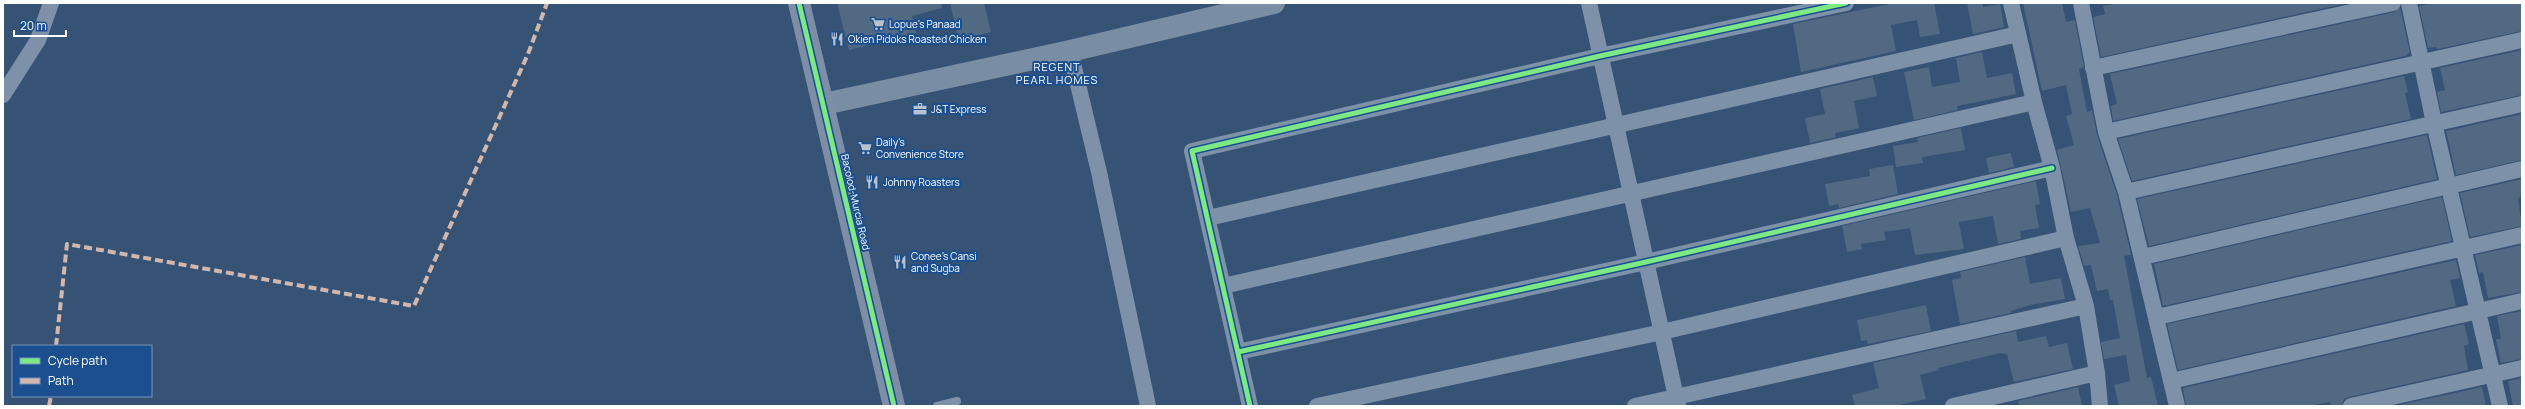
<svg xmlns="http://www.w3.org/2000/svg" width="2525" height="409" font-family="Manrope,sans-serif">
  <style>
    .building { fill: #526984 }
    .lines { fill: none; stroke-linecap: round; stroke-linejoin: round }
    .lane { stroke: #7d92a8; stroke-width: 8 }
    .street { stroke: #7d92a8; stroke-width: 16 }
    .secondary { stroke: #798da4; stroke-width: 22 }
    .primary { stroke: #7d8ea7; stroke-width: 22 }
    .quiet { stroke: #d1b7ad; stroke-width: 4; stroke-dasharray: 8 4; stroke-linecap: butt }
    .cycleway-casing { stroke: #1b4f8f; stroke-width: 8 }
    .cycleway { stroke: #7ce984; stroke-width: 5 }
    .labels { text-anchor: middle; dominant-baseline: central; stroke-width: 4; stroke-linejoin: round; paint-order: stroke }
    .poi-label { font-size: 10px; fill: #fff; stroke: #1b4f8f; text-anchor: start }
    .street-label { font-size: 10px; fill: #fff; stroke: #1b4f8f }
    .neighbourhood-label { font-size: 11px; letter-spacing: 1px; fill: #fff; stroke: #1b4f8f }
  </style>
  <rect width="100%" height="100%" fill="#365274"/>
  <!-- building -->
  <path class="building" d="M837 3H941L942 8 912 16 916 33 849 50Z
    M950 3H984L991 32 959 40Z
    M1894 3H1934L1940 34 1920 37 1917 20 1891 25 1896 51 1801 72 1793 24Z
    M1967 3H1983V7L2000 4 2004 27 1973 34Z
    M2023 3H2062L2066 22 2075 20 2084 67 2079 69 2087 112 2092 110 2097 135 2117 195 2131 255 2124 256 2147 378 2151 377 2158 406H2119L2114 385 2130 381 2126 355 2104 359 2101 342 2120 338 2113 300H2110L2108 289 2097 291 2091 265 2084 266 2078 246 2100 243 2090 208 2071 212 2057 150 2074 145 2066 116 2072 114 2066 85 2042 91Z
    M2120 3H2348L2101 57 2093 17 2105 14 2103 6Z
    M2433 3H2522V31L2437 49 2436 47 2428 48 2419 6Z
    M2400 8 2410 52 2405 56 2113 121 2111 106 2117 104 2110 74 2395 12Z
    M2522 50V95L2441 112 2437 92 2445 90 2440 68Z
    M1982 52 1987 78 2012 73 2016 94 1957 106 1958 110 1914 120 1904 72 1929 67 1932 87 1960 82 1956 58Z
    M2404 76 2408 92 2405 93 2411 119 2132 181 2118 139Z
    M1873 77 1877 96 1854 101 1859 128 1835 133 1836 137 1810 143 1805 118 1825 114 1820 89Z
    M2522 114V160L2456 175 2446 131Z
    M1961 128 1965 150 1922 157 1923 163 1896 167 1893 146 1918 142 1917 138Z
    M2427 135 2437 179 2149 246 2137 199Z
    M2011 153 2014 167 1989 173 1986 158Z
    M1893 165 1898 194 1839 208 1838 204 1829 206 1825 184 1870 176 1869 169Z
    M2522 179V197L2518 198 2522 226 2470 237 2460 193Z
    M2036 181 2040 204 2035 205 2039 228 2020 231 2021 239 1998 244 1993 216 1959 222 1964 249 1915 255 1910 228 1884 232 1886 240 1861 244 1862 249 1847 252 1842 226Z
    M2442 197 2452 241 2163 306 2154 264Z
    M2522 245V292L2488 298 2483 272 2479 273 2475 255Z
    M2025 257 2030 284 2061 278 2065 299 2030 305 2011 311V313L1960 324 1952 280 1961 278 1960 272Z
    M2456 260 2460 278 2450 280 2456 306 2178 370 2167 324Z
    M1926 305 1931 331 1868 344 1867 340 1861 341 1857 320Z
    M2522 311V359L2501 363 2496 339H2501L2497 316Z
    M2464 324 2469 344 2464 346 2468 370 2349 397 2344 399 2342 406H2331L2330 402 2310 406H2186L2183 388Z
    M2016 331 2018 342 2046 336 2049 347 2067 343 2073 369 2014 382 2007 354 2000 353 1938 368 1939 370 1920 375 1926 399 1895 406H1855L1852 395 1879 388 1873 363Z
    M2522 378V406H2513L2508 381Z
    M2078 387 2082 406H2020L2018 401Z
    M2482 387 2486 406H2395Z"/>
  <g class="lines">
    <!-- lane -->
    <path class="lane" d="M937 406 957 401"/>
    <!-- street -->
    <path class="street" d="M1589 3 1678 406
      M2011 3 2034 102 2052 168 2066 238 2086 306 2097 373 2100 406
      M2081 3 2106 132 2126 192 2177 406
      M2409 3 2434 123 2500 406
      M1070 51 1099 172 1148 406
      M2093 68 2393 3
      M3 95 38 40 51 3
      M2106 132 2522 40
      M2126 192 2522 104
      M1208 218 2018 34
      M2143 257 2522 169
      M1223 286 2034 102
      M2157 317 2522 235
      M1238 352 1646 262 2052 168
      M2171 381 2522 301
      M1250 406 1192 151 1600 56 1846 3
      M1317 406 1662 332 2066 238
      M1635 406 2086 306
      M1953 406 2097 373
      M2351 406 2522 368"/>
    <!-- secondary -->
    <path class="secondary" d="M824 104 1070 51 1274 3"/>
    <!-- primary -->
    <path class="primary" d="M799 3 894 406"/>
    <!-- quiet -->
    <path class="quiet" d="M56 346 67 244 414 306 528 54 547 3
      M49 406 51 396"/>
    <!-- cycleway casing -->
    <g class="cycleway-casing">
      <path id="cycleway" d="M799 3 894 406
        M1238 352 1646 262 2052 168
        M1250 406 1192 151 1600 56 1846 3"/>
    </g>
    <!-- cycleway -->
    <use href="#cycleway" class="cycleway"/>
  </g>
  <!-- icons -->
  <defs>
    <g id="supermarket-bare" transform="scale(1.08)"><path d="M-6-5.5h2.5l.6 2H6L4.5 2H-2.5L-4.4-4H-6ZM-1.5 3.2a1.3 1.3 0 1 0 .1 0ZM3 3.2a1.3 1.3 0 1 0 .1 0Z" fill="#b9c2ce" stroke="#1b4f8f" stroke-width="2.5" paint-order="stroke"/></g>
    <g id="restaurant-bare" transform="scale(1.08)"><path d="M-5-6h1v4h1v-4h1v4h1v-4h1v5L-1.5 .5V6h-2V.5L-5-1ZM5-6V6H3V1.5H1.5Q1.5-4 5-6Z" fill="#b9c2ce" stroke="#1b4f8f" stroke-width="2.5" paint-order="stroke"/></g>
    <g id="office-bare" transform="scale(1.08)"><path d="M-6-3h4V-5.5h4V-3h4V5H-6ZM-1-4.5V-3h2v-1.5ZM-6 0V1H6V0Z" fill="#b9c2ce" stroke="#1b4f8f" stroke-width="2.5" paint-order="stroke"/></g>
  </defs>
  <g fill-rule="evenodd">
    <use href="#supermarket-bare" x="878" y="24"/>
    <use href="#restaurant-bare" x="837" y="39"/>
    <use href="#office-bare" x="920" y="109"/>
    <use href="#supermarket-bare" x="865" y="148"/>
    <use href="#restaurant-bare" x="872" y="182"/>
    <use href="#restaurant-bare" x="900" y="262"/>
  </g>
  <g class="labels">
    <!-- poi labels -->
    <g class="poi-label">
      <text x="889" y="24">Lopue's Panaad</text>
      <text x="848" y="39">Okien Pidoks Roasted Chicken</text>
      <text x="931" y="109">J&amp;T Express</text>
      <text x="876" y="142">Daily's<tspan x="876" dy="12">Convenience Store</tspan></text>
      <text x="883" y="182">Johnny Roasters</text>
      <text x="911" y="256">Conee's Cansi<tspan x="911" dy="12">and Sugba</tspan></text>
    </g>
    <!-- street labels -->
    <g class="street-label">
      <text transform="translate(856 202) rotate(77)">Bacolod-Murcia Road</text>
    </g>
    <!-- neighbourhood labels -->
    <g class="neighbourhood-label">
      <text x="1057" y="66">REGENT<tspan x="1057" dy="13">PEARL HOMES</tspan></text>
    </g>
  </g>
  <!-- border -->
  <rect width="2525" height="409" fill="none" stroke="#ffffff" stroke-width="8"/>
  <!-- legend -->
  <rect x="12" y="345" width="140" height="52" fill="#1b4f8f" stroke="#7695bc"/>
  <rect x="20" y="358" width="20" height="6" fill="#7ce984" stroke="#7695bc"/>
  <text x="48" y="365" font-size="12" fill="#ffffff">Cycle path</text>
  <rect x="20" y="378" width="20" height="6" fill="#d1b7ad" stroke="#7695bc"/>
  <text x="48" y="385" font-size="12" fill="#ffffff">Path</text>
  <!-- scale -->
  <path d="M14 30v6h52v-6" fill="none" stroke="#ffffff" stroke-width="2"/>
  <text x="20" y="30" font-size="12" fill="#ffffff" stroke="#1b4f8f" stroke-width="3" paint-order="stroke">20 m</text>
</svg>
